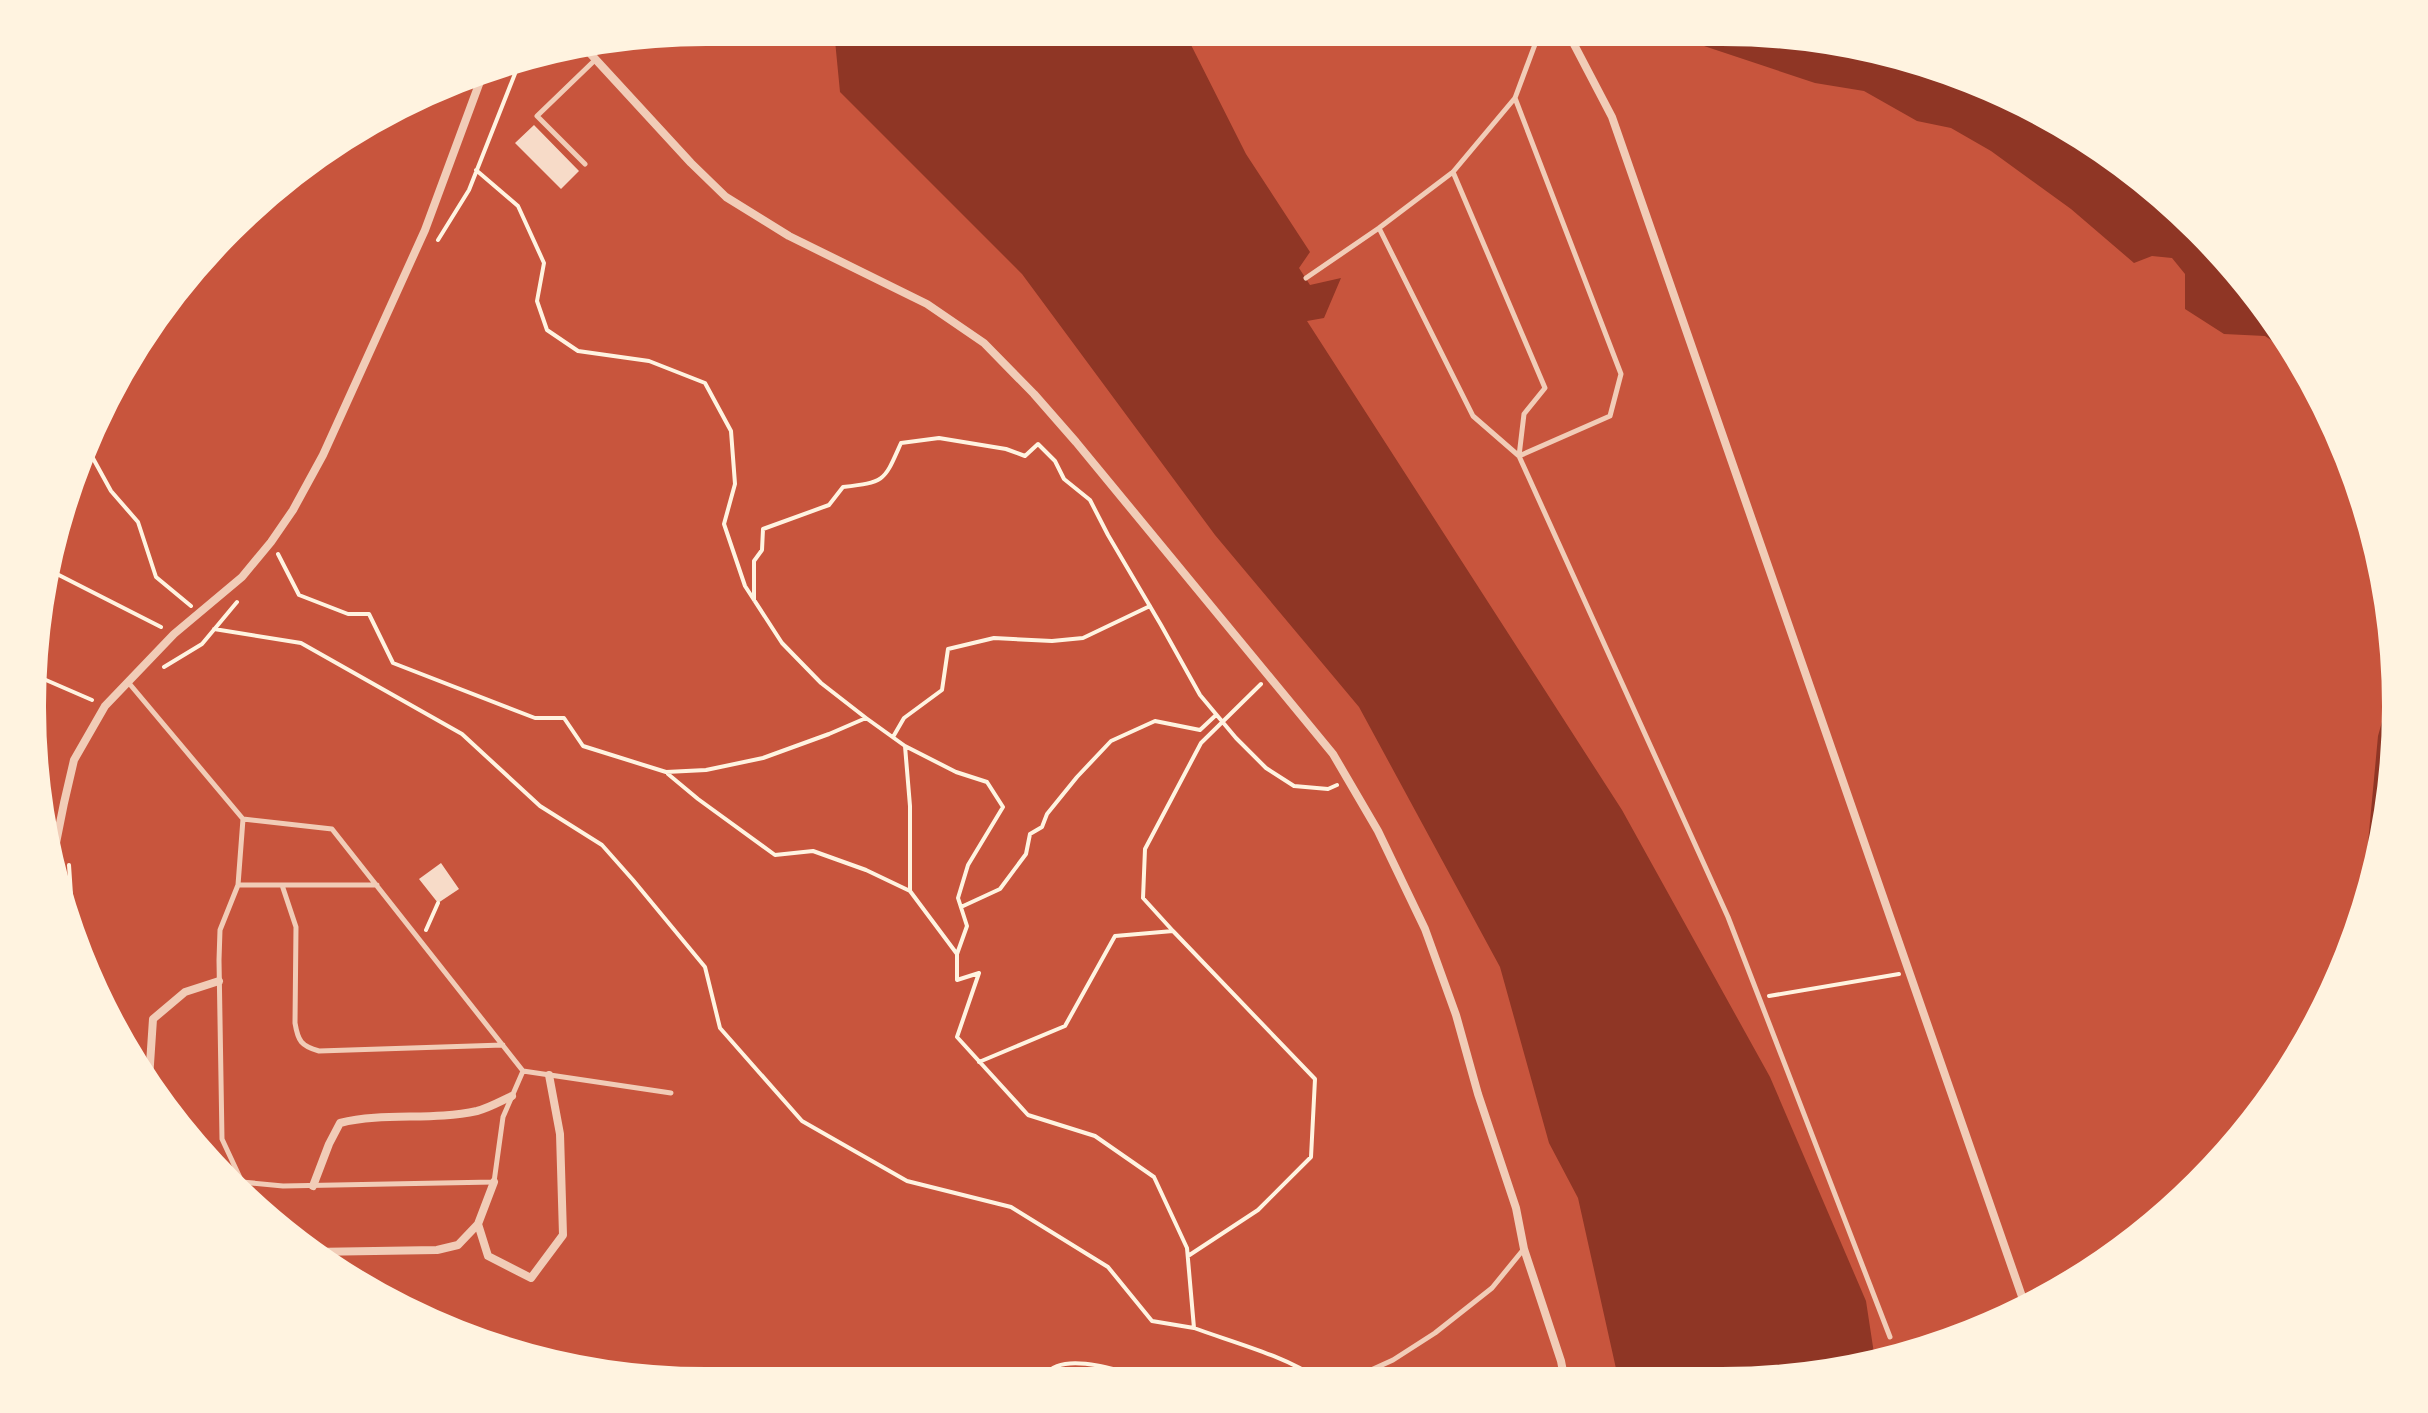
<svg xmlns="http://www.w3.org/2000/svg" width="2428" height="1413" font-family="Quicksand,sans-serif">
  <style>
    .water { fill: #8f3625 }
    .building { fill: #f7dbc8 }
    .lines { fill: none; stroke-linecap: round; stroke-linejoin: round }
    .path { stroke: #fff3e0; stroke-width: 4 }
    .service { stroke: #f1ccb7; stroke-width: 5 }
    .minor { stroke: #f1ccb7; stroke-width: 8 }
    .rim { fill: none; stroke: #fff3e0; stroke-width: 4 }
  </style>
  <rect width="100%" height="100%" fill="#c8553d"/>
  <!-- water -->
  <path class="water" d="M834 30 1184 31 1246 154 1310 252 1299 268 1310 285 1341 278 1324 318 1307 321 1622 810 1770 1077 1866 1301 1875 1360 1766 1382H1619L1578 1198 1549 1143 1500 967 1359 707 1215 535 1022 274 840 92Z
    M1668 31H1766L1939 66 2097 144 2200 228 2284 330 2316 390 2286 350 2265 336 2224 334 2185 309V274L2172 258 2152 256 2134 263 2071 209 1991 151 1951 128 1917 121 1864 91 1815 83 1692 42Z
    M2395 675 2398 706 2385 838 2357 930 2362 907 2378 736Z"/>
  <!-- building -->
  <path class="building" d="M534 125 579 171 561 189 515 143Z
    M441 863 459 889 438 903 419 879Z"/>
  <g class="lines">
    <!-- path -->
    <path class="path" d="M476 170 518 206 544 263 537 301 547 330 578 351 649 361 705 383 731 431 735 484 724 524 745 586 782 643 821 683 866 718
      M438 240 469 190 520 61
      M89 451 111 491 138 522 156 577 191 606
      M49 570 161 627
      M754 600V561L762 550 763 529 829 505 843 487C886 482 884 481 901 443L939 438 1006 449 1025 456 1038 444 1055 461 1064 479 1090 500 1108 535 1161 625 1200 695 1236 738 1266 768 1294 786 1328 789 1337 785
      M214 629 301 643 462 734 540 806 602 845 633 880 705 967 720 1028 802 1121 907 1181 1011 1207 1108 1267 1152 1321 1194 1328 1187 1248 1154 1177 1095 1136 1028 1115 957 1037 979 973 957 980V954L910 891V806L905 746 866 718 829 734 763 758 706 770 666 772 583 746 564 718H535L393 663 369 614H348L299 595 278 554
      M164 667 202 644 237 602
      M39 677 92 700
      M893 737 904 718 942 690 948 649 994 638 1052 641 1083 638 1150 606
      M905 746 956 772 987 782 1003 807 968 865 958 898 967 926 957 954
      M668 774 698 799 775 855 813 851 866 870 910 891
      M69 865 74 939
      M961 907 1000 889 1026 854 1030 834 1042 827 1047 814 1077 777 1111 741 1155 721 1200 730 1216 715
      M426 930 438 903
      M1173 931 1143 898 1145 849 1201 743 1261 684
      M1769 996 1899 974
      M979 1062 1065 1026 1115 936 1173 931 1315 1079 1311 1157 1258 1210 1188 1256
      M1194 1328C1229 1341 1289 1357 1317 1379
      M1035 1382C1042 1376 1049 1369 1057 1366 1083 1356 1133 1375 1160 1382"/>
    <!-- service -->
    <path class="service" d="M1515 98 1621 374 1610 416 1519 456
      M585 164 537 116 595 60
      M1453 172 1545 388 1524 414 1519 456
      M1379 228 1473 416 1519 456 1728 917 1890 1337
      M1306 278 1379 228 1453 172 1515 98 1540 31
      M128 682 243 819
      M243 819 332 829 523 1071 503 1117 494 1182 283 1186 242 1182 222 1139 219 960 220 930 238 885Z
      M238 885H377
      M282 885 296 927 295 1023C298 1041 301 1046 319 1051L503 1045
      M523 1071 671 1093
      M1326 1382 1360 1375 1393 1360 1435 1333 1492 1288 1523 1250"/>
    <!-- minor -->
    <path class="minor" d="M1567 31 1612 117 2026 1308
      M587 50 691 163 726 197 789 236 927 304 984 343 1034 394 1076 442 1333 754 1378 831 1425 929 1456 1015 1478 1094 1516 1208 1524 1249 1561 1361 1565 1382
      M54 865V853L64 803 74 760 105 706 174 634 242 577 271 542 293 510 323 455 425 230 485 68
      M149 1079 153 1019 185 992 219 981
      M494 1182 478 1224 488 1256 531 1278 563 1235 560 1134 549 1075
      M313 1186 329 1144 340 1123C384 1112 432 1121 477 1111 489 1108 501 1101 512 1096
      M312 1252 437 1250 458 1245 478 1224"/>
  </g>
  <!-- crop -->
  <path d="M0 0H2428V1413H0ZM706 44H1722A662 662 0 0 1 2384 706V707A662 662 0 0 1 1722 1369H706A662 662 0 0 1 44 707V706A662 662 0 0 1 706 44Z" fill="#fff3e0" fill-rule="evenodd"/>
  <path class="rim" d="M706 44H1722A662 662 0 0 1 2384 706V707A662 662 0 0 1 1722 1369H706A662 662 0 0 1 44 707V706A662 662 0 0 1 706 44Z"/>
</svg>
